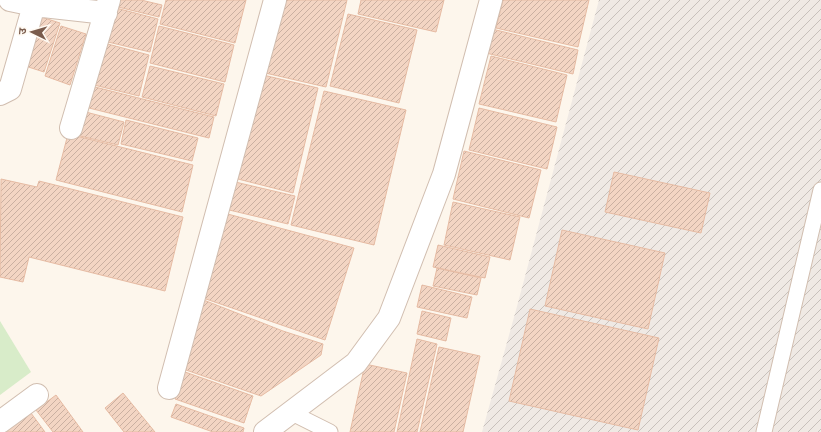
<svg xmlns="http://www.w3.org/2000/svg" width="821" height="432" font-family="'Fira Sans','Noto Sans Devanagari',sans-serif">
  <style>
    .industrial { fill: url(#industrial-furrows) }
    .green { fill: #d8ecc9 }
    .building { fill: url(#building-hatch); stroke: #e6bba3 }
    .lines { fill: none; stroke-linecap: round; stroke-linejoin: round }
    .service-casing { stroke: #d1beb0; stroke-width: 17 }
    .minor-casing { stroke: #d1beb0; stroke-width: 24 }
    .service { stroke: #fff; stroke-width: 15 }
    .minor { stroke: #fff; stroke-width: 22 }
  </style>
  <defs>
    <pattern id="industrial-furrows" width="10" height="10" patternUnits="userSpaceOnUse"><rect width="10" height="10" fill="#efe9e4"/><path d="M-1 1l2-2M0 10L10 0M9 11l2-2" fill="none" stroke="#c7c0bb"/></pattern>
    <pattern id="building-hatch" width="6" height="6" patternUnits="userSpaceOnUse"><rect width="6" height="6" fill="#f3d5c3"/><path d="M-1 1l2-2M0 6l6-6M5 7l2-2" fill="none" stroke="#cab0a1"/></pattern>
  </defs>
  <rect width="100%" height="100%" fill="#fdf6ec"/>
  <!-- industrial -->
  <path class="industrial" d="M599 0H821V432H482L516 310Z"/>
  <!-- green -->
  <path class="green" d="M0 321 31 372 0 395Z"/>
  <!-- building -->
  <path class="building" d="M120 0H141L162 5 159 17 118 7Z
    M166 0H246L235 43 160 24Z
    M278 0H347L326 87 261 72Z
    M361 0H444L436 32 358 14Z
    M503 0H589L578 47 496 28Z
    M116 8 158 19 150 52 108 42Z
    M348 14 417 30 399 103 330 86Z
    M35 15 60 23 44 72 19 64Z
    M61 26 86 34 70 85 45 76Z
    M159 26 234 45 225 82 150 63Z
    M492 29 578 50 573 74 486 53Z
    M104 43 149 55 139 96 94 85Z
    M491 56 567 75 556 122 479 104Z
    M150 66 224 84 216 116 142 97Z
    M263 75 318 88 293 193 238 179Z
    M91 86 214 117 209 138 85 107Z
    M324 91 406 110 374 245 291 225Z
    M479 108 557 127 547 169 469 150Z
    M82 111 124 122 118 145 76 135Z
    M126 120 198 138 192 161 121 144Z
    M68 134 193 165 182 212 56 180Z
    M464 151 541 170 529 218 453 199Z
    M614 172 710 193 701 233 605 212Z
    M1 179 37 187 39 181 183 217 165 291 29 257 23 282 0 277Z
    M231 181 295 196 288 224 225 209Z
    M453 202 520 217 510 260 444 245Z
    M224 213 354 248 325 340 203 298Z
    M562 230 665 253 648 329 545 306Z
    M438 245 490 257 485 278 433 267Z
    M437 268 481 278 477 295 433 286Z
    M422 285 472 297 467 318 417 307Z
    M201 299 283 331 323 344 321 355 261 396 186 370Z
    M530 309 659 338 638 430 509 401Z
    M422 311 451 318 446 341 417 334Z
    M417 339 437 344 417 432H397Z
    M439 347 480 356 463 432H420Z
    M365 364 407 373 394 432H350Z
    M185 372 253 396 244 423 175 399Z
    M123 393 155 432H124L105 408Z
    M56 395 83 432H53L36 410Z
    M176 404 244 428 243 432H213L171 417Z
    M28 409 45 432H3Z"/>
  <g class="lines">
    <!-- service casing -->
    <g class="service-casing">
      <path id="service" d="M290 412 330 432
        M764 432 821 190"/>
    </g>
    <!-- minor casing -->
    <g class="minor-casing">
      <path id="minor" d="M10 0 34 5 106 13
        M0 94 10 89 34 5
        M71 128 109 0
        M169 388 275 0
        M0 422 37 395
        M265 432 356 363 389 318 444 174 491 0"/>
    </g>
    <!-- service -->
    <use href="#service" class="service"/>
    <!-- minor -->
    <use href="#minor" class="minor"/>
  </g>
  <!-- north arrow -->
  <g transform="translate(32 32) rotate(275)" stroke="#fffaf3" stroke-width="3" paint-order="stroke">
  <path d="M0-3L7 15L0 10L-7 15Z" fill="#7a5c4d"/>
  <text y="-6" font-size="11" font-weight="bold" text-anchor="middle" fill="#7a5c4d">उ</text>
  </g>
</svg>
